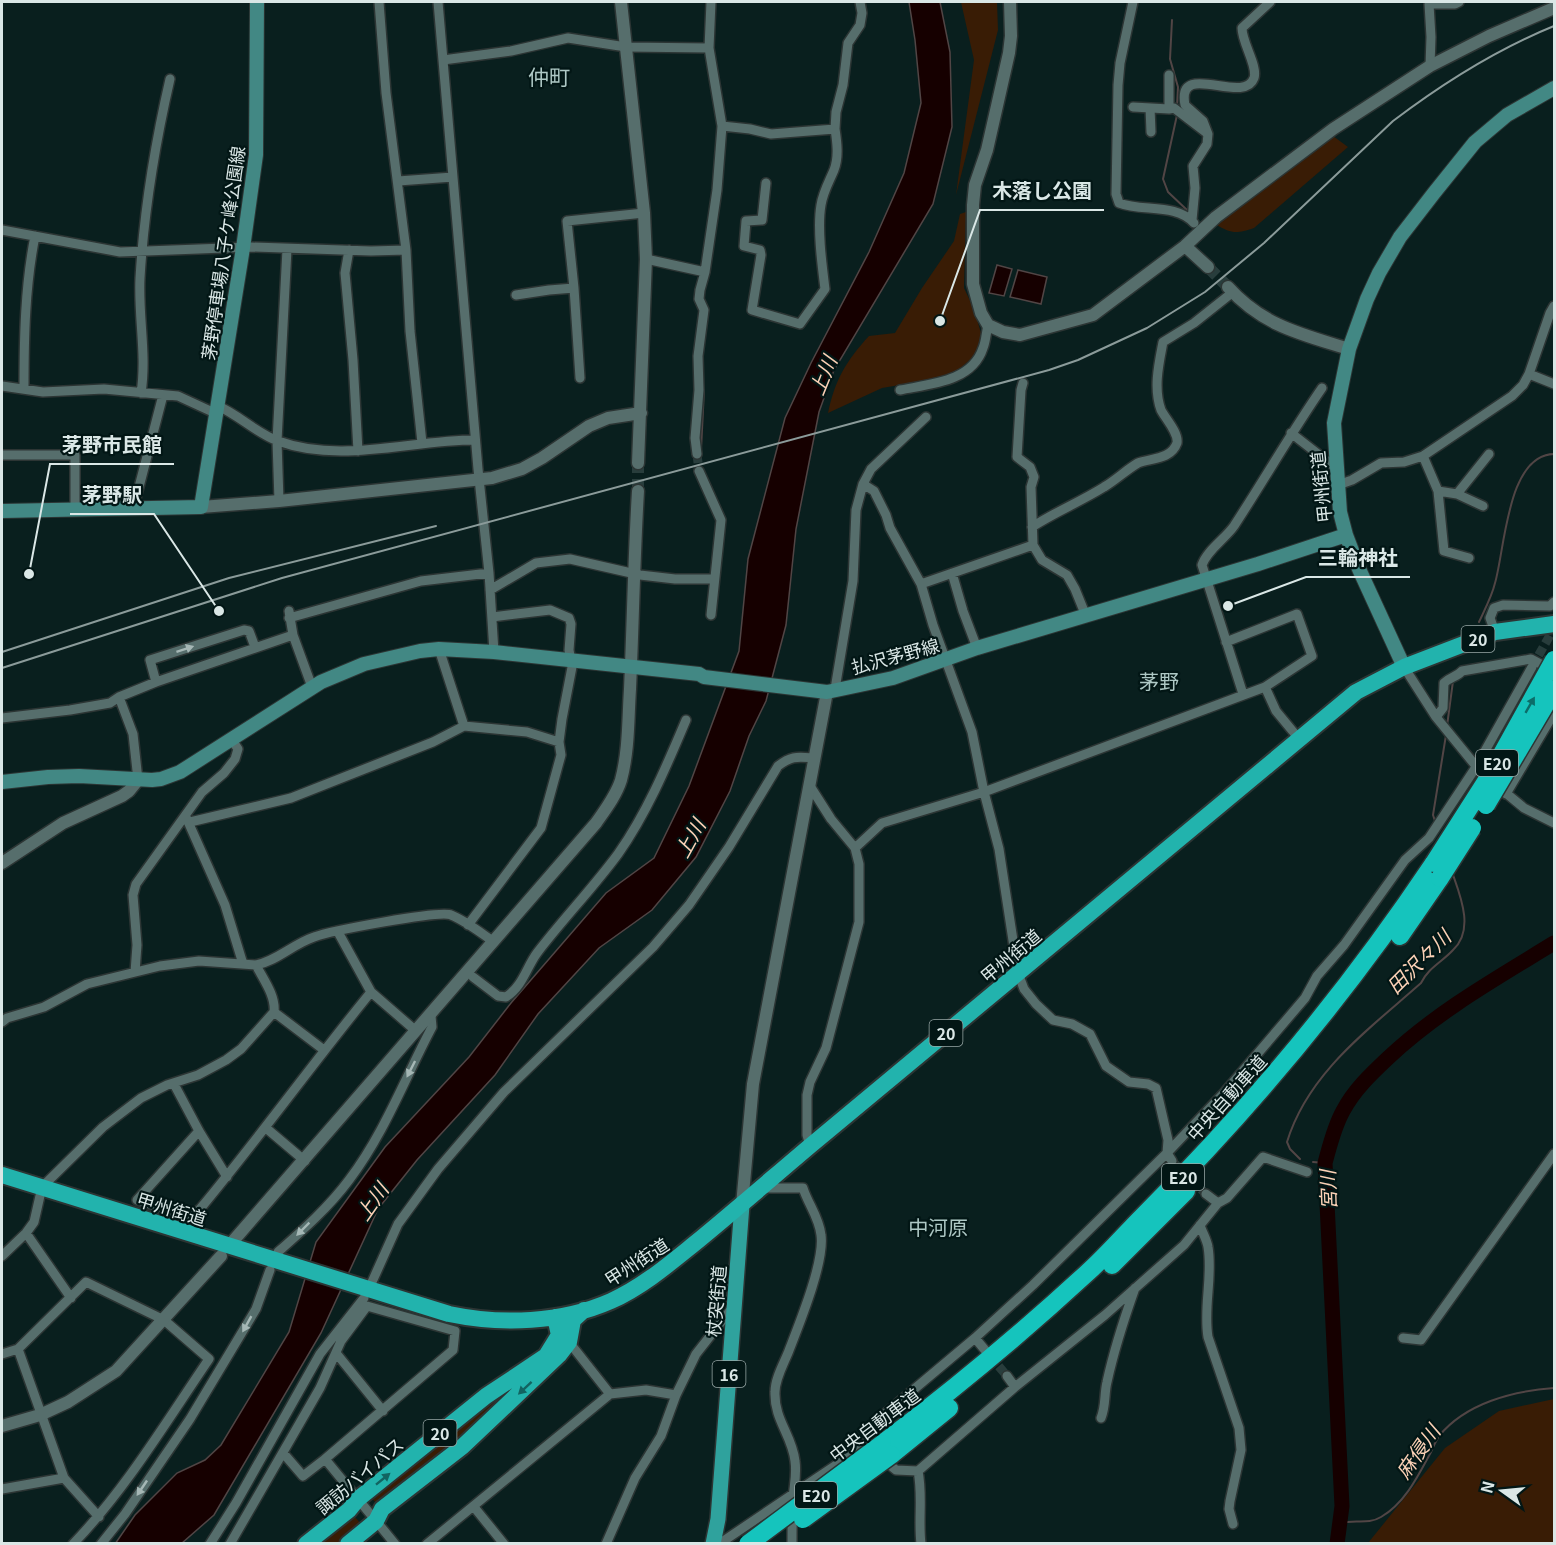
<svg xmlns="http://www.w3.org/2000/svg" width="1556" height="1545" font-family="Georgia,'Noto Sans JP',serif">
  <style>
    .green { fill: #391c05 }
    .water { fill: #160000; stroke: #514545; stroke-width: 1.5 }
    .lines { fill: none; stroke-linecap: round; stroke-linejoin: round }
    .stream { stroke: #514545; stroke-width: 2 }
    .river { stroke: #160000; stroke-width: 15 }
    .minor-tunnel { stroke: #283d3c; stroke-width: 9; stroke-dasharray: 9 4.5; stroke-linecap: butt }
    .tertiary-tunnel { stroke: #283d3c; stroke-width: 12; stroke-dasharray: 12 6; stroke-linecap: butt }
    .minor-casing { stroke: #2c3534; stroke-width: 12 }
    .tertiary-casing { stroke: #2c3534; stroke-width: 15 }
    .secondary-casing { stroke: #2c3534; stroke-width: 16 }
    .primary-casing { stroke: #2c3534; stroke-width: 18 }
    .trunk-casing { stroke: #2c3534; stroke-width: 20 }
    .motorway-casing { stroke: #2c3534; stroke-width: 21 }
    .minor { stroke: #566e6c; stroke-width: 9 }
    .tertiary { stroke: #566e6c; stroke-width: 12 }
    .secondary { stroke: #428884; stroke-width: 14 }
    .primary { stroke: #2fa29d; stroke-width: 15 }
    .trunk { stroke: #22b3ad; stroke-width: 16 }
    .motorway { stroke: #15c4bd; stroke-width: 18 }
    .rail { stroke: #8b9b9a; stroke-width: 2 }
    .motorway-bridge-casing { stroke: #2c3534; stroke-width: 21; stroke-linecap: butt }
    .motorway-bridge { stroke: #15c4bd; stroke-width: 18 }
    .oneway { fill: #a5b7b5 }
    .oneway2 { fill: #0c6d69 }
    .oneway3 { fill: #126461 }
    .labels { text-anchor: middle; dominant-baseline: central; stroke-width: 4.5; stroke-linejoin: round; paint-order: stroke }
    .shield { fill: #021615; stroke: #99a8a7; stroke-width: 1.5 }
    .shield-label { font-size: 16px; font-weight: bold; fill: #dae7e6 }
    .street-label { font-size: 18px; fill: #dae7e6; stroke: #021615 }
    .water-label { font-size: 20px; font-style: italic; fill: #fbd1b6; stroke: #021615 }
    .neighbourhood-label { font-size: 20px; fill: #aec8c5; stroke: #021615 }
    .quarter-label { font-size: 21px; fill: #aec8c5; stroke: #021615 }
    .leader { fill: none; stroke: #dae7e6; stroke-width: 2 }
    .callout-dot { fill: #dae7e6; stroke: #021615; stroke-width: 2 }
    .callout-label { font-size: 20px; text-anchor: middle; font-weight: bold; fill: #dae7e6; stroke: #021615; stroke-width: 4.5; stroke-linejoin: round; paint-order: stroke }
  </style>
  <rect width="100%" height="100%" fill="#091f1e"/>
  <!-- green -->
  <path class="green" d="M961 2H997L998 30 956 195 974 60Z
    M1333 136 1348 147 1254 228C1236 234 1232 234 1215 224Z
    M966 212 964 288 974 309 981 333 978 348 974 356 952 376 882 388 828 413C835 380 846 361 869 336L895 333 922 288 954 241 960 214Z
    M537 1367 480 1425 376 1503 368 1494Z
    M1554 1399V1543H1368L1445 1448 1499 1411Z
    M354 1516 363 1526 341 1543 321 1544Z"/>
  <!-- water -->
  <path class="water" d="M909 2H940L950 52 952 127 933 204 834 370 819 412 796 529 786 625 766 701 749 736 730 791 696 857 652 910 599 948 538 1014 495 1075 417 1160 378 1209 321 1333 214 1515 182 1543 115 1544 135 1515 177 1473 205 1460 221 1445 289 1332 316 1242 385 1147 469 1057 511 1003 606 893 654 858 689 786 739 651 748 559 785 418 811 363 869 252 904 173 921 103 915 40Z
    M997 265 1012 269 1004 296 989 293Z
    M1018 270 1047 277 1041 304 1010 297Z"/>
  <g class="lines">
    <!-- stream -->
    <path class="stream" d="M1172 20 1170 59 1178 87 1177 106
      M1177 115 1163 179 1168 192 1187 210
      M701 450 704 390
      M1479 622C1485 609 1492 596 1495 583 1505 549 1507 455 1554 454
      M1447 726 1453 681
      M1436 824 1433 815 1446 735
      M1300 1159 1290 1149 1287 1142C1308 1073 1368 1030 1421 983 1428 968 1442 962 1453 950 1475 930 1460 895 1452 872
      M1313 1162 1325 1163
      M1341 1523C1355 1519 1368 1525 1381 1517 1405 1503 1418 1476 1431 1452 1433 1447 1436 1441 1439 1436 1466 1403 1513 1391 1554 1388"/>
    <!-- river -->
    <path class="river" d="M1337 1544 1342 1506 1325 1163C1330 1145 1334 1127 1343 1111 1354 1090 1371 1074 1388 1058 1438 1011 1497 978 1554 943"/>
    <!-- minor-tunnel -->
    <path class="minor-tunnel" d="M697 454 699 471
      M1532 667 1554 628
      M1172 1161 1206 1194
      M990 1356 1007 1376"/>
    <!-- tertiary-tunnel -->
    <path class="tertiary-tunnel" d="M1208 267 1228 287
      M638 491V463"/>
    <!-- minor casing -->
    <g class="minor-casing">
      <path id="minor" d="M379 2 386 93 406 250 410 331 422 443
        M438 2 478 469 489 573 494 652
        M1133 2 1120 63 1118 85 1116 194 1119 203C1142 212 1176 203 1194 223
        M443 60 511 51 568 38 626 47 709 48
        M1430 66 1431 37 1429 4H1455L1459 2
        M1169 75V109L1174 108 1208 134
        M1133 107 1169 109
        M1150 108 1151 132
        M722 126 750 129 771 134 835 129 836 112 843 85 848 43 860 25 862 13 860 2
        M398 181 453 177
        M766 183 762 220 746 221 744 246 760 250 761 255 752 310 800 324 825 289C822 265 817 228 821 205 823 192 829 182 834 170 839 157 837 142 835 129
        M1192 220 1195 188 1193 166 1207 144 1208 134 1203 121 1185 105C1176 59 1244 106 1254 78 1258 66 1242 43 1242 28L1270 2
        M2 230 120 252 251 247 371 251 406 250
        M349 250 345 273 353 360 358 451
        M646 259 705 272
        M516 295 549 290 574 288
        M1529 374 1554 384
        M580 378 574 288 567 221 644 213
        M1023 383 1021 390 1017 457 1030 467 1034 477 1031 487 1033 545 1042 560 1067 575 1075 589 1086 616
        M2 386 43 392 104 389 178 396 217 414
        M24 388C24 337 25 286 35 236
        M900 390C930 384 972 382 983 348 986 341 986 333 988 325
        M141 393C147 355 138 316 140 278 144 211 155 144 170 79
        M218 406C239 415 256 433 278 441 341 464 410 440 475 440
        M1291 433 1336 468
        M697 454 695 438 699 390 698 356 704 310 699 299 700 290 705 272 717 190 722 126 709 48 711 2
        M2 455H75V508
        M1423 456 1438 491 1444 551 1469 558
        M699 471 721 520 711 615
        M863 484 874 491 886 515 890 528 921 584 933 625 972 732 984 792 999 849 1018 973 1024 989 1036 1004 1053 1020 1072 1024 1090 1034 1106 1066 1129 1082 1148 1084 1156 1088 1168 1140 1167 1153 1172 1161
        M1338 485 1352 480 1381 463 1404 462 1423 456 1512 396 1523 385 1529 374 1550 313 1554 306
        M1438 491 1457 494 1483 506
        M1457 494 1489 454
        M279 501 277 441 287 249
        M133 510 163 395
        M1032 527C1055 512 1080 502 1104 487 1116 480 1126 470 1138 463 1150 458 1171 460 1177 443 1179 433 1165 418 1161 410 1153 388 1159 363 1163 342L1194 323 1233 292
        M952 573 963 611 977 648
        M921 584 1033 545
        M490 590 536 563 570 559 640 575 675 579H713
        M289 611 293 635 312 687
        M289 618 421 581 489 573
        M1495 632 1490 618 1494 608 1503 605 1550 606 1554 602
        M439 649 464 726
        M1404 667 1436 717 1480 771
        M156 682 150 660 244 630 249 631 255 647
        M1265 687 1276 711 1300 740
        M835 689 853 581 856 510 863 484 871 469 926 417
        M1243 694 1202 565C1207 550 1225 539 1234 526 1264 480 1291 433 1322 388
        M119 697 133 734 138 780
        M1436 717 1443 708 1444 683C1450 677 1457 677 1462 671L1531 659 1550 669
        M2 718 70 710 110 703 119 697 156 682 293 635
        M1495 784 1524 808 1554 823
        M810 786 831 819 855 848 859 864V922L826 1048 810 1082 807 1095V1135L810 1146
        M1506 794 1554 713
        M186 817 225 905 243 964
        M190 822 291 798 433 742 464 726 527 732 559 742
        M855 848 882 823 984 792 1265 687 1312 656 1297 614 1226 642
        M468 925 541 828 561 755 559 742 562 719 572 667 569 650 571 624 569 618 550 610 492 617
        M338 932 371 992 416 1031
        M135 972 137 945 133 895 136 884 202 792 224 773 235 759 238 749 232 740
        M473 977 498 996 506 997C523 986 526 968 537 953 563 919 593 888 618 854 647 813 667 765 686 720
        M274 1012 324 1050
        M2 1022 7 1018 44 1007 87 984 160 966 199 961 256 965C277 961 293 944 314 937 330 931 440 910 451 915 466 921 481 933 494 942
        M174 1084 199 1131 227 1177
        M266 1128 305 1161
        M199 1131 137 1200 190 1217 200 1209C259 1138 313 1063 371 992
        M1307 1172 1263 1157 1227 1198 1218 1203 1184 1245 1105 1315 1015 1387 918 1471 896 1470 866 1445 875 1422 975 1338 1033 1285 1167 1153 1224 1093 1305 998 1317 976 1344 945 1405 860 1429 838 1476 767 1532 667
        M762 1188H803C808 1204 819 1217 821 1235 825 1262 798 1327 788 1353 783 1365 775 1379 775 1392 774 1420 792 1435 795 1461 797 1475 794 1485 793 1498 792 1513 792 1528 792 1544
        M1206 1194 1218 1203
        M1200 1225C1202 1232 1207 1240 1208 1247 1213 1277 1203 1307 1208 1337L1239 1428 1241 1450 1230 1501 1229 1509 1233 1524
        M26 1233 71 1298
        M278 1252C303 1230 329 1207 349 1180 384 1134 405 1078 432 1027L431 1016
        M2 1256 26 1233 34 1222 42 1187 103 1127 141 1098 167 1085 198 1075 226 1060 241 1049 274 1012C276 996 263 979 256 965
        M372 1282 398 1224 438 1169 504 1092 653 947 689 905 729 847 778 766C792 755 798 757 815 758
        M975 1338 985 1350
        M1403 1338 1421 1340 1554 1154
        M569 1342 610 1394
        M18 1349 64 1478 99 1517
        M336 1353 383 1411
        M2 1354 18 1349 86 1282 164 1320 209 1359C166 1422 126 1489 73 1544
        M1007 1376 1015 1387
        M1101 1418C1106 1406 1104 1394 1107 1382 1114 1350 1124 1319 1135 1288
        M284 1454 303 1476 325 1459 395 1544
        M918 1471C923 1496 918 1519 921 1544
        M2 1489 64 1478
        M474 1507 504 1544
        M101 1544 125 1514 190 1419 256 1309 270 1270
        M210 1544 236 1503 320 1354 364 1298
        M230 1544 320 1388 341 1341 367 1306 455 1331 453 1350 325 1459
        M427 1544 610 1394 646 1390 676 1395
        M606 1544 635 1478 661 1436 676 1395 696 1354 733 1307
        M719 1544 866 1445"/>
    </g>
    <!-- tertiary casing -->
    <g class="tertiary-casing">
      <path id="tertiary" d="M621 2 644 213 646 259 638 463
        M1010 2 1011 36 1009 53 987 150 975 185 973 205V284L981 313 988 325 1003 332 1020 335 1093 315 1185 246 1216 217 1333 129 1430 66 1489 36 1554 8
        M1185 246 1208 267
        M1228 287C1263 326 1301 334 1349 349
        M201 507 279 501 492 478 522 469 542 458 589 426 608 418 641 413
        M2 863 63 823 122 796 129 791 138 780
        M742 1205 753 1084 827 692
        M234 1240 596 823C605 810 616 796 621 780 629 750 628 719 630 689 633 623 634 557 638 491
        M2 1426 40 1415 68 1402 116 1371 221 1256"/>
    </g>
    <!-- secondary casing -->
    <g class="secondary-casing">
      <path id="secondary" d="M2 511 201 507 243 248 256 155 257 2
        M1404 667 1359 569 1346 535 1340 512 1334 423 1349 349 1367 299 1379 273 1400 237 1434 193 1475 142 1507 115 1554 88
        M2 782 48 777 79 776 152 780 161 779 180 772 321 682 364 664 420 651 439 649 494 652 699 674 704 677 827 692 893 678 977 648 1258 564 1346 535"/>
    </g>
    <!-- primary casing -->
    <g class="primary-casing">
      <path id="primary" d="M713 1544 718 1519 742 1205"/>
    </g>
    <!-- trunk casing -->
    <g class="trunk-casing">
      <path id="trunk" d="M2 1175 449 1314C502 1325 561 1323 611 1301 642 1287 668 1265 694 1244 733 1212 771 1179 810 1146L1356 692 1404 667 1495 632 1554 624
        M306 1544 349 1510 358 1499 486 1396 546 1356 559 1335 555 1317
        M348 1544 376 1521 382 1509 462 1447 559 1355 569 1342 573 1320 584 1310"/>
    </g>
    <!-- motorway casing -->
    <g class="motorway-casing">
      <path id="motorway" d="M1400 936 1440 878
        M1112 1265 1186 1191
        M882 1444C953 1390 1021 1334 1087 1273 1107 1255 1125 1234 1144 1215 1252 1107 1349 990 1434 863
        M891 1455 949 1408"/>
    </g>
    <!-- minor -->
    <use href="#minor" class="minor"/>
    <!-- tertiary -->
    <use href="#tertiary" class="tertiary"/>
    <!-- secondary -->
    <use href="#secondary" class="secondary"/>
    <!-- primary -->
    <use href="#primary" class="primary"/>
    <!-- trunk -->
    <use href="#trunk" class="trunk"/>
    <!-- motorway -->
    <use href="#motorway" class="motorway"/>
    <!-- rail -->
    <path class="rail" d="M2 652 229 578 436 526
      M2 668 282 578 1049 370 1078 360 1147 328 1205 292 1264 243 1393 121C1443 83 1495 50 1554 26"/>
    <!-- motorway-bridge casing -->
    <g class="motorway-bridge-casing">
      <path id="motorway-bridge" d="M1486 805 1554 690
        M1434 863 1492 772 1554 660
        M1440 878 1472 828
        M803 1519 891 1455
        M748 1544 882 1444"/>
    </g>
    <!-- motorway-bridge -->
    <use href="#motorway-bridge" class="motorway-bridge"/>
  </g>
  <!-- one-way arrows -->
  <defs><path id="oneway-solid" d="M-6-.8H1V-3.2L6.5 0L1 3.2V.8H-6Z" transform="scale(1.5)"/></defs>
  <g class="oneway">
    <use href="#oneway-solid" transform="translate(185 649) rotate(-18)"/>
    <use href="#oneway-solid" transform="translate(411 1069) rotate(117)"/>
    <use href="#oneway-solid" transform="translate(303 1229) rotate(135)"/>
    <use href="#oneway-solid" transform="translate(247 1324) rotate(119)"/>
    <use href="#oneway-solid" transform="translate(142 1488) rotate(124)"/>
  </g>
  <use class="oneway2" href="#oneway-solid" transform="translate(1530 705) rotate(-60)"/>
  <g class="oneway3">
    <use href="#oneway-solid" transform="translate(525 1388) rotate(137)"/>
    <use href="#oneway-solid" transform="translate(383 1479) rotate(-39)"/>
  </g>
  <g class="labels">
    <!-- shield labels -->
    <g class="shield">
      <rect x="1461.5" y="626" width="33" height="26" rx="4.5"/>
      <rect x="1476" y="750" width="42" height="26" rx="4.5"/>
      <rect x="929.5" y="1020" width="33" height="26" rx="4.5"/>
      <rect x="1162" y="1164" width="42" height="26" rx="4.5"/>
      <rect x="712.5" y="1361" width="33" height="26" rx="4.5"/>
      <rect x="423.5" y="1420" width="33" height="26" rx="4.5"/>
      <rect x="795" y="1482" width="42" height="26" rx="4.5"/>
    </g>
    <g class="shield-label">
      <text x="1478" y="639">20</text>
      <text x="1497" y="763">E20</text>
      <text x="946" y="1033">20</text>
      <text x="1183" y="1177">E20</text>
      <text x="729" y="1374">16</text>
      <text x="440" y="1433">20</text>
      <text x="816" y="1495">E20</text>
    </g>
    <!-- street labels -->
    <g class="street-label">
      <text transform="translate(222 253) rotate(-82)">茅野停車場八子ケ峰公園線</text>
      <text transform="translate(1320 487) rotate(-96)">甲州街道</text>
      <text transform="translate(895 655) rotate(-15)">払沢茅野線</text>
      <text transform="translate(1010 955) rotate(-40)">甲州街道</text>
      <text transform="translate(1226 1097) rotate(-48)">中央自動車道</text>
      <text transform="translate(172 1208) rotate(17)">甲州街道</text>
      <text transform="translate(636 1261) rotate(-33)">甲州街道</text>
      <text transform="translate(715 1301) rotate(-85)">杖突街道</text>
      <text transform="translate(874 1424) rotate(-37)">中央自動車道</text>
      <text transform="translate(359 1475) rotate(-40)">諏訪バイパス</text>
    </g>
    <!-- water labels -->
    <g class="water-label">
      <text transform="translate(822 375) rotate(-68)">上川</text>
      <text transform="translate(689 838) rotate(-61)">上川</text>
      <text transform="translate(1418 961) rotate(-45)">田沢々川</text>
      <text transform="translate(1327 1190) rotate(-92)">宮川</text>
      <text transform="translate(371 1201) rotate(-55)">上川</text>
      <text transform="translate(1417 1451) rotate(-55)">麻侵川</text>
    </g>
    <!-- neighbourhood labels -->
    <g class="neighbourhood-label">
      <text x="1159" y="680">茅野</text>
      <text x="938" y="1226">中河原</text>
    </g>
    <!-- quarter labels -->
    <g class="quarter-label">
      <text x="549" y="76">仲町</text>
    </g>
  </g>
  <!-- callouts -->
  <path class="leader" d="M940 321L980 210H1104M29 574L50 464H174M219 611L154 514H70M1228 606L1306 577H1410"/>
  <g class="callout-dot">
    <circle cx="940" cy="321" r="6"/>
    <circle cx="29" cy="574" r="6"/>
    <circle cx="219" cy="611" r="6"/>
    <circle cx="1228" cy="606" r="6"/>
  </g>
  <g class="callout-label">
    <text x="1042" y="198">木落し公園</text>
    <text x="112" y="452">茅野市民館</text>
    <text x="112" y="502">茅野駅</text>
    <text x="1358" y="565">三輪神社</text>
  </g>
  <!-- border -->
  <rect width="1556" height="1545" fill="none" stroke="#dae7e6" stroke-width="6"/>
  <!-- north arrow -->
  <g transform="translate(1502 1491) rotate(285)" stroke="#021615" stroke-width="4.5" paint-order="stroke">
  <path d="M0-4.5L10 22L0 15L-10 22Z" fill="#dae7e6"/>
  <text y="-9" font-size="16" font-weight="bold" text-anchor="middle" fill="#dae7e6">N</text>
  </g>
</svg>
